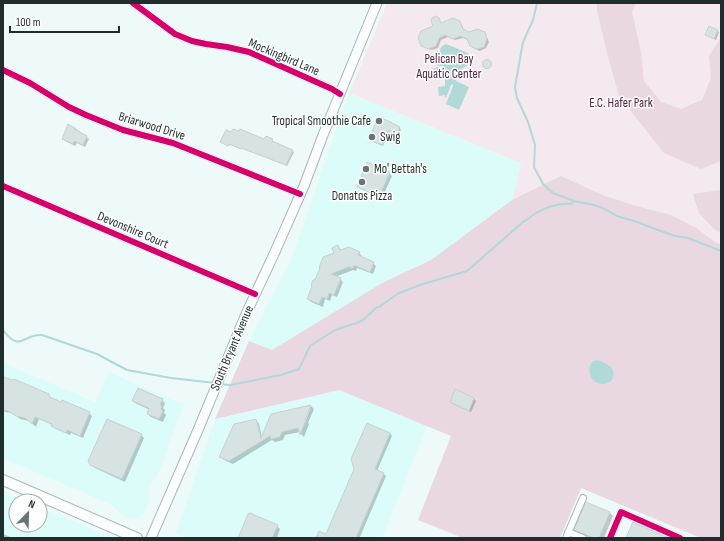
<svg xmlns="http://www.w3.org/2000/svg" width="724" height="541" font-family="'Sofia Sans Condensed',sans-serif">
  <style>
    .built { fill: #dcfcfa }
    .green { fill: #f5e9f0 }
    .forest { fill: #e9d7e1 }
    .water { fill: #b0d9d7 }
    .shadow { fill: #0003; fill-rule: evenodd }
    .lines { fill: none; stroke-linecap: round; stroke-linejoin: round }
    .stream { stroke: #b0d9d7; stroke-width: 2 }
    .building { fill: #d6e3e2; stroke: #c5d2d1 }
    .minor-casing { stroke: #a9b6b5; stroke-width: 8 }
    .secondary-casing { stroke: #a9b6b5; stroke-width: 11 }
    .primary-casing { stroke: #a9b6b5; stroke-width: 12 }
    .minor { stroke: #fcfefe; stroke-width: 6 }
    .secondary { stroke: #fcfefe; stroke-width: 9 }
    .primary { stroke: #fcfefe; stroke-width: 10 }
    .cycleway-casing { stroke: #fff; stroke-width: 8 }
    .cycleway { stroke: #d6006c; stroke-width: 6 }
    .poi-dot { fill: #677574; stroke: #fff; stroke-width: 1.5 }
    .labels { text-anchor: middle; dominant-baseline: central; stroke-width: 3; stroke-linejoin: round; paint-order: stroke }
    .street-label { font-size: 13px; fill: #1f2d2c; stroke: #fff }
    .park-label { font-size: 13px; fill: #56213c; stroke: #fff }
    .poi-label { font-size: 13px; fill: #1f2d2c; stroke: #fff; text-anchor: start }
  </style>
  <rect width="100%" height="100%" fill="#edfaf9"/>
  <!-- built -->
  <path class="built" d="M349 93 521 163 512 200 431 260 382 283 272 350 249 341 291 260Z
    M3 363 95 402 109 372 184 405 172 435 162 465 157 476 150 485 149 503 145 512 142 516 138 518 131 519 126 518 122 516 114 507 110 504 3 458Z
    M339 390 427 426 382 538H187L176 533 215 419Z
    M3 492 25 501H16V525H40V507L112 538H3Z"/>
  <!-- green -->
  <path class="green" d="M387 3H721V300L702 277 512 200 521 163 349 93Z"/>
  <!-- forest -->
  <path class="forest" d="M597 3H636L632 12 641 52 644 81 661 102 681 109 702 100 711 78 709 56 721 37V161L701 169 664 153 619 96 606 49 597 11Z
    M561 176 602 195 636 206 671 215 696 228 715 242 721 245V538H701L581 488 560 538H463L418 520 451 436 339 390 215 419 249 341 272 350 382 283 431 260 512 200Z
    M721 190V233L715 230 699 213 693 194Z"/>
  <!-- water -->
  <path class="water" d="M446 44 468 53C477 65 466 64 460 71 458 74 457 78 456 81L469 87 459 110 446 104 453 86V84L451 85 446 98 445 97V95L439 96 438 87 445 86V78H442L438 79 434 78 432 72 433 69 437 67 442 69 444 68 443 66H438L436 64V62L438 60 443 61 444 58 440 54C440 48 441 46 446 44Z
    M597 360C607 363 619 369 611 381 608 383 605 384 602 384 591 383 586 371 592 362Z"/>
  <!-- shadow -->
  <path class="shadow" d="M438 19 442 23 460 22 462 25 464 31 469 33H484L486 35 489 42 486 48 480 51 473 48 471 45 468 40 463 38 455 40 448 37 441 40 438 48 431 50 424 47 422 45 435 27Z
    M717 31 719 32 716 40 706 35Z
    M483.5 64a3.5 3.5 0 1 1 7 0a3.5 3.5 0 1 1-7 0Z
    M392 124 401 129 399 135 390 131 383 146 371 141Z
    M69 126 75 128 89 139 85 147 77 143 75 146 65 141 63 138Z
    M272 140 273 141V142L294 152 287 166 243 148 242 149 230 144 229 146 221 142Z
    M389 173 392 176 382 198 361 189 359 187Z
    M338 246 341 250 359 253 362 256V258L373 263 376 266 373 274 357 268 356 271 353 270 335 277 340 279 343 282 337 297 332 295 330 301 325 299 323 307 311 302 308 299 315 282 335 254Z
    M3 378 48 395 52 399 89 413 92 416 83 438 71 433 70 435 56 429 53 425 39 419 36 427 29 421 20 419 13 413 5 412 3 410Z
    M456 391 474 399 476 401 471 412 453 404 451 402Z
    M162 400 165 403 163 408 165 410 164 413 166 415 163 422 151 417 148 414 150 410 137 404 133 401Z
    M311 406 314 409 308 423 309 424 304 437 301 434 300 432 285 435 283 440 275 442 272 440 233 464 224 460 221 457 256 420 259 424 262 437 272 415ZM308 409H310L304 425 302 424Z
    M367 424 390 433 392 436 377 471 384 474 386 476 360 537 362 538H317L326 535 355 469Z
    M141 435 144 438 125 482 95 468 91 465Z
    M610 513 613 516 604 538H588V537L579 533 576 530Z
    M277 526 280 529 277 538H239Z
    M3 534 13 538H3Z"/>
  <g class="lines">
    <!-- stream -->
    <path class="stream" d="M537 3 533 20 523 42 515 87 517 98 528 122 535 145 534 167 543 184 553 193 574 201 594 205 603 208 617 216 637 222 655 229 675 236 688 238 721 251
      M3 330C21 354 23 333 42 335L97 354 127 370 171 378 215 383
      M220 384 230 385 281 375 299 369 310 346 335 330 357 323 363 320 377 307H379L399 293 423 284 467 271 523 222C528 220 531 216 536 213 547 207 559 203 571 204L574 201"/>
  </g>
  <!-- building -->
  <path class="building" d="M436 16 439 18 441 23 453 18 460 21 463 29 469 32 477 29 485 32 487 39 484 47 477 49 470 46 467 39 460 36 453 39 445 35 439 38 436 46 428 49 421 46 418 38 421 31 433 26 431 21 432 18Z
    M709 26 718 30 714 39 705 35Z
    M482.5 64a4.5 4.5 0 1 1 9 0a4.5 4.5 0 1 1-9 0Z
    M378 117 391 122H390L400 127 397 134 388 131 382 145 369 140Z
    M68 124 75 128 74 129 87 136 83 145 74 141 73 144 62 139Z
    M233 129 239 131 240 129 264 139 266 136 273 139 272 141 293 150 286 165 241 148V149L229 144 228 146 220 142 226 130 231 132Z
    M367 162 390 172 379 197 357 187 362 177 361 176Z
    M338 245 340 250 349 247 360 252 358 255 374 262 370 272 354 265 353 268 349 267 331 274 341 278 334 295 329 293 327 299 322 297 319 304 307 299 312 286 311 285 313 280H315L320 268H319L323 257 334 253 332 248Z
    M3 377 12 380 14 379 49 394 50 397 61 402 62 400 90 412 80 436 67 430 66 433 51 426 52 424 35 417 32 424 25 418 16 416 8 411 3 410Z
    M138 388 163 399 160 405 162 406 161 410 163 411 159 419 147 414 149 408 132 401Z
    M455 389 474 398 469 411 450 402Z
    M311 405 305 420H306L300 435 298 428 282 432 280 437 271 439 270 436 229 461 219 457 234 424 256 419 261 438 271 414Z
    M107 419 142 434 122 479 90 465 88 461Z
    M367 423 390 433 375 469 384 473 356 538H316L319 531 326 534 354 469 351 459Z
    M586 502 610 512 599 538H594L574 530Z
    M250 513 278 525 272 538H238L248 514Z
    M633 522 634 523 669 538H626Z"/>
  <g class="lines">
    <!-- minor casing -->
    <g class="minor-casing">
      <path id="minor" d="M133 3 175 34 192 41 206 44 227 47 249 52 332 89 340 94
        M3 70 30 83 69 107 86 115 123 130 173 143 300 194
        M3 186 255 294
        M568 532 583 538
        M566 538 583 498
        M610 538 621 512 680 538"/>
    </g>
    <!-- secondary casing -->
    <g class="secondary-casing">
      <path id="secondary" d="M151 538 198 430 246 314 274 254 304 186 323 135 377 3"/>
    </g>
    <!-- primary casing -->
    <g class="primary-casing">
      <path id="primary" d="M3 480 137 538"/>
    </g>
    <!-- minor -->
    <use href="#minor" class="minor"/>
    <!-- secondary -->
    <use href="#secondary" class="secondary"/>
    <!-- primary -->
    <use href="#primary" class="primary"/>
    <!-- cycleway casing -->
    <g class="cycleway-casing">
      <path id="cycleway" d="M133 3 175 34 192 41 206 44 227 47 249 52 332 89 340 94
        M3 70 30 83 69 107 86 115 123 130 173 143 300 194
        M3 186 255 294
        M610 538 621 512 680 538"/>
    </g>
    <!-- cycleway -->
    <use href="#cycleway" class="cycleway"/>
  </g>
  <!-- markers -->
  <g class="poi-dot">
    <circle cx="379" cy="121" r="4"/>
    <circle cx="372" cy="137" r="4"/>
    <circle cx="366" cy="169" r="4"/>
    <circle cx="362" cy="182" r="4"/>
  </g>
  <g class="labels">
    <!-- street labels -->
    <g class="street-label">
      <text transform="translate(284 57) rotate(23)">Mockingbird Lane</text>
      <text transform="translate(152 126) rotate(17)">Briarwood Drive</text>
      <text transform="translate(133 230) rotate(23)">Devonshire Court</text>
      <text transform="translate(232 348) rotate(-67)">South Bryant Avenue</text>
    </g>
    <!-- park labels -->
    <g class="park-label">
      <text x="449" y="59">Pelican Bay<tspan x="449" dy="15">Aquatic Center</tspan></text>
      <text x="621" y="103">E.C. Hafer Park</text>
    </g>
    <!-- poi labels -->
    <g class="poi-label">
      <text x="371" y="121" text-anchor="end">Tropical Smoothie Cafe</text>
      <text x="380" y="137">Swig</text>
      <text x="374" y="169">Mo' Bettah's</text>
      <text x="362" y="196" text-anchor="middle">Donatos Pizza</text>
    </g>
  </g>
  <!-- border -->
  <rect width="724" height="541" fill="none" stroke="#1f2d2c" stroke-width="8"/>
  <!-- north arrow -->
  <g transform="translate(28 513) rotate(23)"><circle r="19" fill="#ffffff" stroke="#a5abab"/>
  <path d="M0-3L7 15L0 10L-7 15Z" fill="#677574"/>
  <text y="-6" font-size="11" font-weight="bold" text-anchor="middle" fill="#1f2d2c">N</text>
  </g>
  <!-- scale -->
  <path d="M10 26v6h109v-6" fill="none" stroke="#1f2d2c" stroke-width="2"/>
  <text x="16" y="26" font-size="12" fill="#1f2d2c" stroke="#ffffff" stroke-width="3" paint-order="stroke">100 m</text>
</svg>
